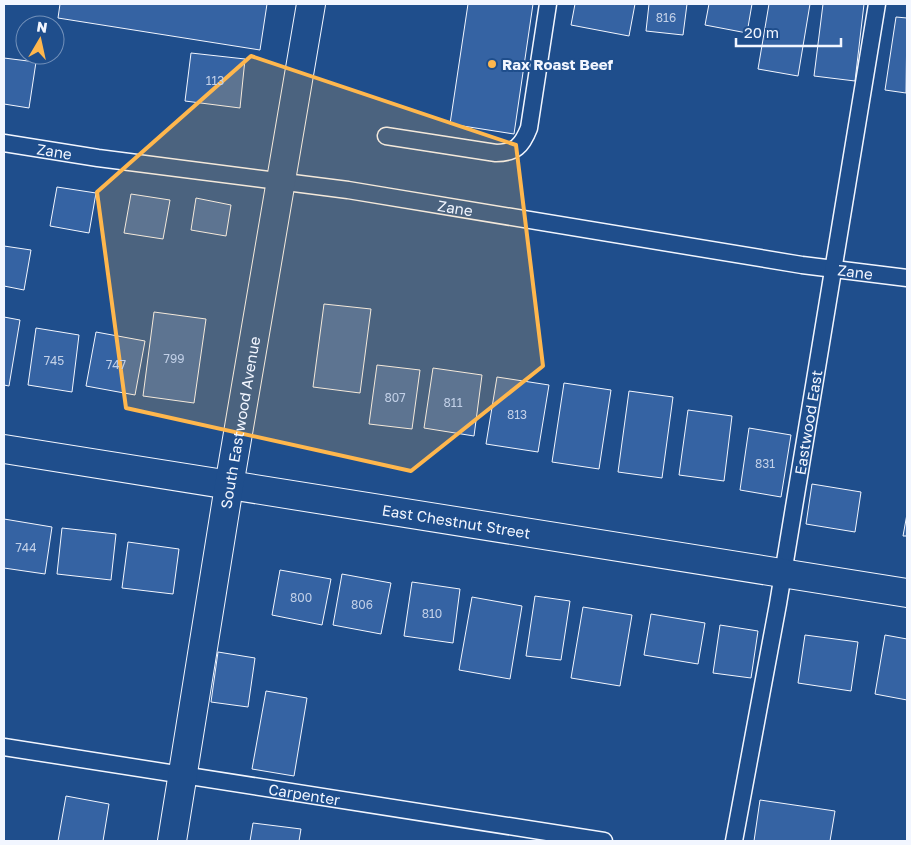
<svg xmlns="http://www.w3.org/2000/svg" width="911" height="845" font-family="'Golos Text',sans-serif">
  <style>
    .building { fill: #3563a3; stroke: #f2f6ff }
    .lines { fill: none; stroke-linecap: round; stroke-linejoin: round }
    .lane-casing { stroke: #f2f6ff; stroke-width: 19 }
    .street-casing { stroke: #f2f6ff; stroke-width: 30 }
    .lane { stroke: #1f4e8c; stroke-width: 16 }
    .street { stroke: #1f4e8c; stroke-width: 28 }
    .marked { fill: #ffb74d; fill-opacity: 0.2; stroke: #ffb74d; stroke-width: 4; stroke-linejoin: round }
    .poi-dot { fill: #ffb74d; stroke: #1f4e8c; stroke-width: 2 }
    .labels { text-anchor: middle; dominant-baseline: central; stroke-width: 4; stroke-linejoin: round; paint-order: stroke }
    .number-label { font-size: 12px; fill: #c3d1e8 }
    .poi-label { font-size: 15px; font-weight: bold; fill: #f2f6ff; stroke: #1f4e8c; text-anchor: start }
    .street-label { font-size: 15px; fill: #f2f6ff; stroke: #1f4e8c }
  </style>
  <rect width="100%" height="100%" fill="#1f4e8c"/>
  <!-- building -->
  <path class="building" d="M60 4H267L260 50 58 18Z
    M468 4H533L514 134 450 124Z
    M575 4H635L629 36 571 25Z
    M649 4H687L683 35 646 31Z
    M709 4H752L747 33 705 25Z
    M769 4H810L798 76 758 69Z
    M823 4H864L855 81 814 76Z
    M896 17 907 18 906 93 885 90Z
    M191 53 245 59 240 108 185 101Z
    M4 58 36 62 29 108 4 104Z
    M57 187 96 193 89 233 50 226Z
    M131 194 170 200 163 239 124 233Z
    M196 198 231 205 226 236 191 230Z
    M4 246 31 250 24 290 4 286Z
    M324 304 371 309 360 393 313 387Z
    M154 312 206 319 194 403 143 396Z
    M4 317 20 320 9 386 4 385Z
    M36 328 79 335 72 392 28 385Z
    M96 332 145 341 135 395 86 386Z
    M377 365 420 370 412 429 369 424Z
    M433 368 482 375 474 436 424 428Z
    M497 377 549 385 538 452 486 444Z
    M564 383 611 390 599 469 552 462Z
    M629 391 673 397 662 478 618 472Z
    M688 410 732 416 724 481 679 475Z
    M749 428 791 435 781 497 740 490Z
    M812 484 861 492 855 532 806 524Z
    M907 514V536H903Z
    M4 519 52 527 45 574 4 568Z
    M62 528 116 534 111 580 57 574Z
    M128 542 179 549 173 594 122 588Z
    M280 570 331 579 322 625 272 615Z
    M342 574 391 583 381 634 333 625Z
    M412 582 460 589 453 643 404 636Z
    M535 596 570 601 561 660 526 656Z
    M472 597 522 606 510 679 459 670Z
    M583 607 632 615 620 686 571 678Z
    M651 614 705 623 698 664 644 655Z
    M720 625 758 631 751 678 713 673Z
    M805 635 858 642 851 691 798 683Z
    M885 635 907 639V700L875 694Z
    M218 652 255 658 248 707 211 702Z
    M266 691 307 698 294 776 252 769Z
    M66 796 109 804 103 841H58Z
    M760 800 835 811 830 841H754Z
    M253 823 301 829 299 841H250Z"/>
  <g class="lines">
    <!-- lane casing -->
    <g class="lane-casing">
      <g id="lane">
        <path d="M386 136 496 153C515 153 522 146 529 128L548 4"/>
        <path id="s1" d="M4 143 98 158 348 190 802 265 907 278"/>
        <path id="s2" d="M4 747 604 841"/>
        <path id="s3" d="M734 841 778 604 877 4"/>
      </g>
    </g>
    <!-- street casing -->
    <g class="street-casing">
      <g id="street">
        <path id="s4" d="M4 449 907 593"/>
        <path id="s5" d="M172 841 229 486 311 4"/>
      </g>
    </g>
    <!-- lane -->
    <use href="#lane" class="lane"/>
    <!-- street -->
    <use href="#street" class="street"/>
  </g>
  <!-- marked area -->
  <path class="marked" d="M251 56 516 145 543 366 411 471 126 408 97 192Z"/>
  <!-- markers -->
  <circle class="poi-dot" cx="492" cy="64" r="5"/>
  <g class="labels">
    <!-- number labels -->
    <g class="number-label">
      <text x="666" y="17">816</text>
      <text x="215" y="80">113</text>
      <text x="174" y="358">799</text>
      <text x="54" y="360">745</text>
      <text x="116" y="364">747</text>
      <text x="395" y="397">807</text>
      <text x="453" y="402">811</text>
      <text x="517" y="414">813</text>
      <text x="765" y="463">831</text>
      <text x="26" y="547">744</text>
      <text x="301" y="597">800</text>
      <text x="362" y="604">806</text>
      <text x="432" y="613">810</text>
    </g>
    <!-- poi labels -->
    <g class="poi-label">
      <text x="502" y="64">Rax Roast Beef</text>
    </g>
    <!-- street labels -->
    <g class="street-label">
      <text stroke="none"><textPath href="#s1" startOffset="51">Zane</textPath></text>
      <text stroke="none"><textPath href="#s1" startOffset="456">Zane</textPath></text>
      <text stroke="none"><textPath href="#s1" startOffset="861">Zane</textPath></text>
      <text stroke="none"><textPath href="#s5" startOffset="424">South Eastwood Avenue</textPath></text>
      <text stroke="none"><textPath href="#s3" startOffset="425">Eastwood East</textPath></text>
      <text stroke="none"><textPath href="#s4" startOffset="458">East Chestnut Street</textPath></text>
      <text stroke="none"><textPath href="#s2" startOffset="304">Carpenter</textPath></text>
    </g>
  </g>
  <!-- border -->
  <rect width="911" height="845" fill="none" stroke="#f2f6ff" stroke-width="10"/>
  <!-- north arrow -->
  <g transform="translate(40 40) rotate(9)"><circle r="24" fill="#1f4e8c" stroke="#7391ba"/>
  <path d="M0-4L9 19L0 12L-9 19Z" fill="#ffb74d"/>
  <text y="-8" font-size="14" font-weight="bold" text-anchor="middle" fill="#f2f6ff">N</text>
  </g>
  <!-- scale -->
  <path d="M736 38v8h105v-8" fill="none" stroke="#f2f6ff" stroke-width="2.5"/>
  <text x="744" y="38" font-size="15" fill="#f2f6ff" stroke="#1f4e8c" stroke-width="4" paint-order="stroke">20 m</text>
</svg>
